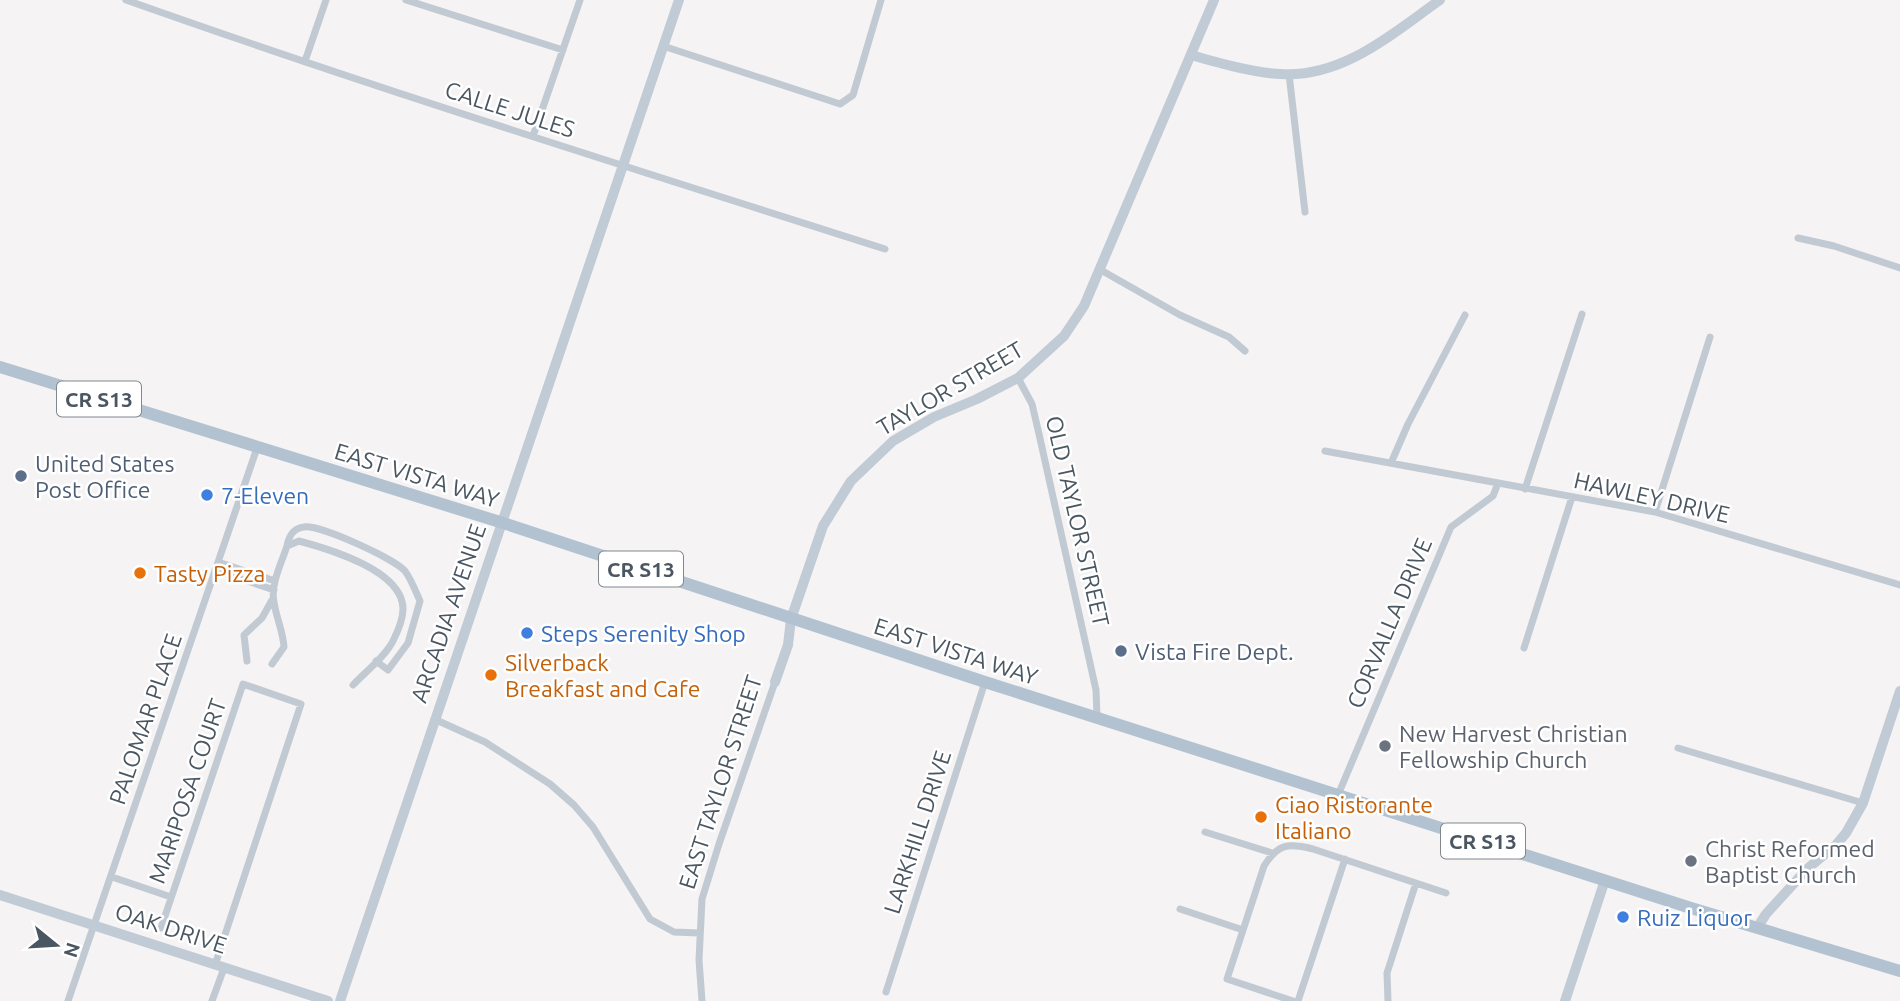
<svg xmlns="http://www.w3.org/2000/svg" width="1900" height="1001" font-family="Ubuntu,sans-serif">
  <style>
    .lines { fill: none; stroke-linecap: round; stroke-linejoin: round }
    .street { stroke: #c1cad2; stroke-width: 7 }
    .secondary { stroke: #c1cbd6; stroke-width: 10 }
    .primary { stroke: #b3c2d1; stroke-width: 12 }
    .service-dot { fill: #5c6f8a; stroke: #fff; stroke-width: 2.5 }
    .shop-dot { fill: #3f7fe0; stroke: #fff; stroke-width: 2.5 }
    .food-dot { fill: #e8710a; stroke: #fff; stroke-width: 2.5 }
    .worship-dot { fill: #6b7280; stroke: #fff; stroke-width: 2.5 }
    .labels { text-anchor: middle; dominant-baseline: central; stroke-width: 5; stroke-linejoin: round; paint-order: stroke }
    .shield { fill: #fff; stroke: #808990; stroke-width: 2 }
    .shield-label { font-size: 21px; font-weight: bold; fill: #4a5661 }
    .street-label { font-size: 23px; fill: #4a5661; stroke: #fff }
    .service-label { font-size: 23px; fill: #4e5e75; stroke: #fff; text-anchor: start }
    .shop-label { font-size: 23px; fill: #366cbe; stroke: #fff; text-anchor: start }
    .food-label { font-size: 23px; fill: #c56008; stroke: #fff; text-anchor: start }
    .worship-label { font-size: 23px; fill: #5b616d; stroke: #fff; text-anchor: start }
  </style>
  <rect width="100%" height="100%" fill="#f5f3f3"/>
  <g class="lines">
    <!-- street -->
    <path class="street" d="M126 0C377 89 631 168 885 249
      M406 0 563 50
      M663 46 840 104 853 95 881 0
      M305 61 326 0
      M1289 74 1305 212
      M533 136 580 0
      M1798 238 1834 246 1900 268
      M1099 269 1180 315 1229 337 1245 351
      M1018 378 1032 404 1039 434 1096 690 1097 717
      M1325 451 1655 512 1900 585
      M1391 463 1408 424 1465 315
      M1525 489 1582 314
      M1655 512 1710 337
      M218 562 275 581
      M215 570 274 590
      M1524 648 1572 497
      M247 661 244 635 262 618 272 600
      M272 664 284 647C283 631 276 617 274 602 270 585 282 562 287 546
      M353 685C365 672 385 657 393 641 397 633 403 618 403 609 403 571 329 549 299 541L287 546C289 536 293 528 304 527 319 524 395 559 405 571 411 579 416 592 420 601L408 643 388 670 376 661
      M434 719 485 742 550 784 574 805 593 827 650 919 674 932 699 933
      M1678 748 1863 803
      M1338 795 1451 527 1493 496 1498 483
      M1205 832 1272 853
      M112 877 171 897
      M1180 909 1243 930
      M161 928 243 684 301 704 215 965
      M886 992 985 682
      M68 1001 257 448
      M212 1001 224 968
      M702 1001 699 960 702 899 719 844 775 682
      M1293 1001 1227 979 1264 866C1278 843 1289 843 1313 849L1446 893
      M1298 1001 1345 859
      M1388 1001 1387 973 1416 883"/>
    <!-- secondary -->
    <path class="secondary" d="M1191 55C1219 63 1254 73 1281 74 1343 78 1393 33 1440 0
      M775 682 788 645 791 619 823 526 851 481 893 441 934 417 977 399 1018 378 1064 336 1084 306 1214 0
      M0 895 328 1001
      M1757 928 1766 914 1807 869 1836 845 1846 833 1863 803 1900 691
      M340 1001 679 0
      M1565 1001 1605 880"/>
    <!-- primary -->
    <path class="primary" d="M0 367 500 522 985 682 1691 908 1900 971"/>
  </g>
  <!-- markers -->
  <g class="service-dot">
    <circle cx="21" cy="476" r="7"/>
    <circle cx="1121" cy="651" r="7"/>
  </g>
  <g class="shop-dot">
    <circle cx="207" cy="495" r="7"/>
    <circle cx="527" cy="633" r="7"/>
    <circle cx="1623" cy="917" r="7"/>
  </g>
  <g class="food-dot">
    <circle cx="140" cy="573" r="7"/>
    <circle cx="491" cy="675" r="7"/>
    <circle cx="1261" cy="817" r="7"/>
  </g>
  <g class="worship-dot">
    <circle cx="1385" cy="746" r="7"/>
    <circle cx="1691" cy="861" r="7"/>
  </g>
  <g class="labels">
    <!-- shield labels -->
    <g class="shield">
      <rect x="57" y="381.5" width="84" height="35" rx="5"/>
      <rect x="599" y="551.5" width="84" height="35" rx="5"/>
      <rect x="1441" y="823.5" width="84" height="35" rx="5"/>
    </g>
    <g class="shield-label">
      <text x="99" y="399">CR S13</text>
      <text x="641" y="569">CR S13</text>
      <text x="1483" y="841">CR S13</text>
    </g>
    <!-- street labels -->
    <g class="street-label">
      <text transform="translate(510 109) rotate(18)">CALLE JULES</text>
      <text transform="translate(950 388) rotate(-30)">TAYLOR STREET</text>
      <text transform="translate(417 475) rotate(17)">EAST VISTA WAY</text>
      <text transform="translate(1652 497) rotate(13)">HAWLEY DRIVE</text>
      <text transform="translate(1078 521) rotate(77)">OLD TAYLOR STREET</text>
      <text transform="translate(448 613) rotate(-71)">ARCADIA AVENUE</text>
      <text transform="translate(1389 623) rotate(-67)">CORVALLA DRIVE</text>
      <text transform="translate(956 651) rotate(18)">EAST VISTA WAY</text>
      <text transform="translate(145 719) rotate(-71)">PALOMAR PLACE</text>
      <text transform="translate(720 782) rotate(-72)">EAST TAYLOR STREET</text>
      <text transform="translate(187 791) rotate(-71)">MARIPOSA COURT</text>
      <text transform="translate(917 832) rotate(-72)">LARKHILL DRIVE</text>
      <text transform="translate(171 928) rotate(18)">OAK DRIVE</text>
    </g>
    <!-- service labels -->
    <g class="service-label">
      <text x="35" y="463">United States<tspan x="35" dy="26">Post Office</tspan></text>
      <text x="1135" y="651">Vista Fire Dept.</text>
    </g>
    <!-- shop labels -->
    <g class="shop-label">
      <text x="221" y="495">7-Eleven</text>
      <text x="541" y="633">Steps Serenity Shop</text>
      <text x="1637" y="917">Ruiz Liquor</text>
    </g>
    <!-- food labels -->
    <g class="food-label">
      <text x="154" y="573">Tasty Pizza</text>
      <text x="505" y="662">Silverback<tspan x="505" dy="26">Breakfast and Cafe</tspan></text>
      <text x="1275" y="804">Ciao Ristorante<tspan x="1275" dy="26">Italiano</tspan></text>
    </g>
    <!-- worship labels -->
    <g class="worship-label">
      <text x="1399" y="733">New Harvest Christian<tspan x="1399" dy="26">Fellowship Church</tspan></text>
      <text x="1705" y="848">Christ Reformed<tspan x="1705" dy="26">Baptist Church</tspan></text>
    </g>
  </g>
  <!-- north arrow -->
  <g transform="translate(56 945) rotate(108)" stroke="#ffffff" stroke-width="5" paint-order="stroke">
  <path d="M0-5L12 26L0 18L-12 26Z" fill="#4a5661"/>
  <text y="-10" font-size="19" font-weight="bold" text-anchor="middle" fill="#4a5661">N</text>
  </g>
</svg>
